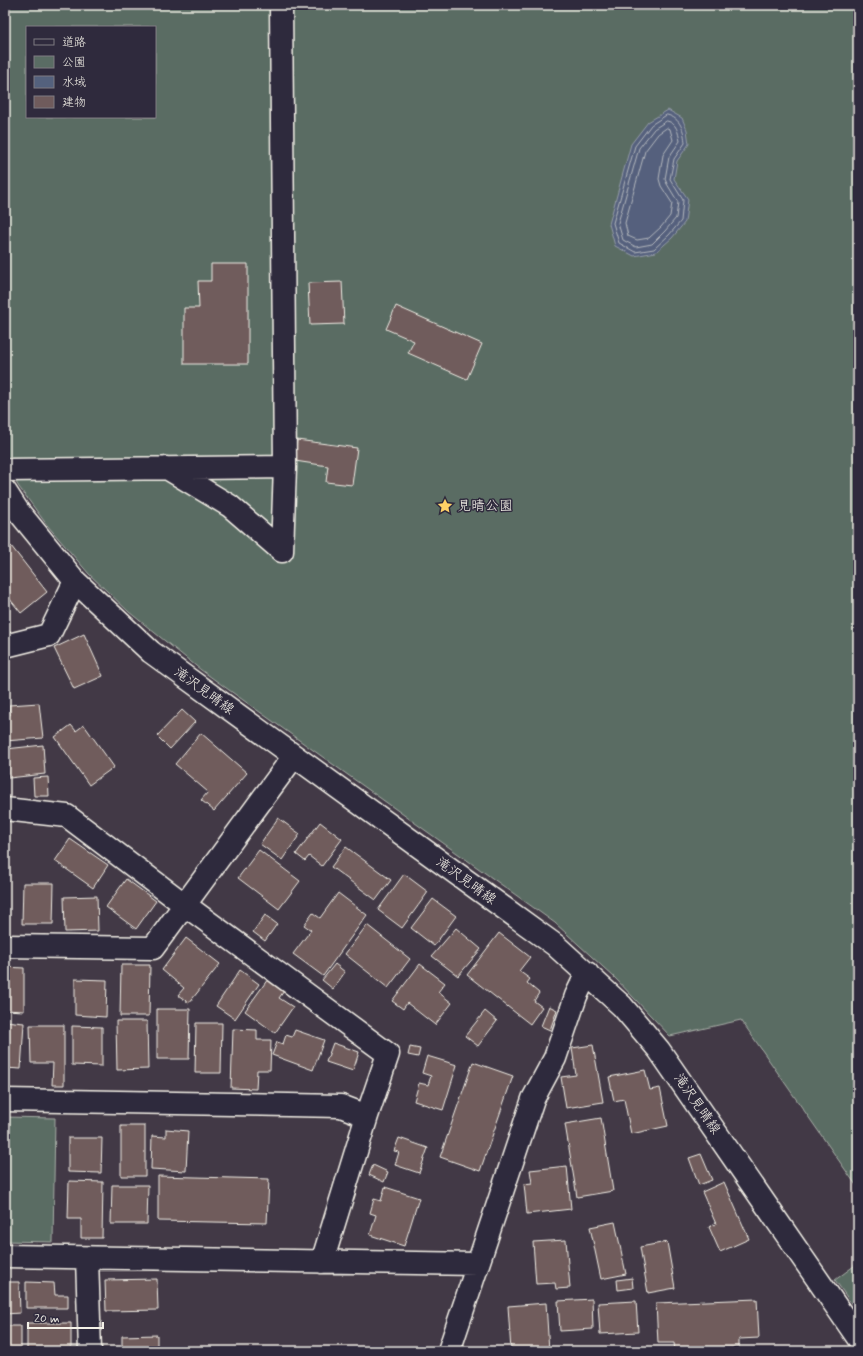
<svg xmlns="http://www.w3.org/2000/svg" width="863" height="1356" font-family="Mynerve,'Klee One',sans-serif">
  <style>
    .green { fill: #5a6c64; stroke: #a7aea6; fill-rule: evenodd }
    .water { fill: #54617d; stroke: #949ba8 }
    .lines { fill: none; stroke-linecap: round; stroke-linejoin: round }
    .shore { stroke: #b4b7bd; stroke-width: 1 }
    .building { fill: #6f5b5c; stroke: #f4f1e8 }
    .minor-casing { stroke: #f4f1e8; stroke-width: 25 }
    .minor { stroke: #2f2a3d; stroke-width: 22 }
    .labels { text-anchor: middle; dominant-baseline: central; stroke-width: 3; stroke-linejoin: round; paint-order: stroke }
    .poi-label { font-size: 14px; fill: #f4f1e8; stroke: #2f2a3d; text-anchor: start }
    .street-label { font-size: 14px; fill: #f4f1e8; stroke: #2f2a3d }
  </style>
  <rect width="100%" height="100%" fill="#423946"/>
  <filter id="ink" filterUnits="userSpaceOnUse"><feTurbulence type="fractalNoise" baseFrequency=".025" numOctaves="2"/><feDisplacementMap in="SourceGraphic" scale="8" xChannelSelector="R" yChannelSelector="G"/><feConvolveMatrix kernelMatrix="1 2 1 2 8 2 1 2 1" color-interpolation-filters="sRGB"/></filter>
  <g filter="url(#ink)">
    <!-- green -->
    <path class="green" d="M5 5H858V1188L741 1020 670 1036 615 978 555 923 201 670 129 612 89 574 47 525 19 487 5 464V86L6 84 9 56 5 38ZM27 27H155V117H27Z
      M5 1117 55 1118 53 1242 5 1241Z
      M858 1263V1313L835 1280Z"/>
    <!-- water -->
    <path class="water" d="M668 110 682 118 687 130 689 144 677 161 674 179 688 199 685 222 672 238 656 252 634 256 615 246 609 224 631 144 648 122Z"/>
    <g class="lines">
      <!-- shore -->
      <path class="shore" d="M667 115C681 118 684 131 685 143L674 159 670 179 683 200 681 221 669 235 654 249 635 252 619 243 613 223 635 146 651 125Z
        M667 121C677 123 678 132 680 141L669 157 665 179 667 184 678 202 676 218 665 231 652 244 636 247 623 240 618 223 639 148 654 129Z
        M667 128 670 129 673 140 663 155 659 179 661 186 672 203 670 216 661 227 649 238 637 240 628 236 625 223 645 151 658 134Z"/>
    </g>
    <!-- building -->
    <path class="building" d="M211 264H248V364H184V308H199L198 281H211Z
      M342 282 344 324 310 325 308 283Z
      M396 306 482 344 467 379 408 353 414 341 386 329Z
      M297 440 357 448 352 485 326 482 328 466 295 461Z
      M11 546 47 592 21 613 5 593V551Z
      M84 634 103 676 74 689 54 648Z
      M39 703 43 738 5 741V715H10L9 705Z
      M182 710 195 722 170 749 157 736Z
      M71 725 76 731 84 725 114 767 89 785 55 737Z
      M201 733 247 773 214 811 201 800 208 792 175 764Z
      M43 745 45 774 9 778 6 749Z
      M48 777 49 796H34L33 778Z
      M278 818 300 834 282 860 260 844Z
      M320 822 342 839 322 866 309 856 305 861 296 854Z
      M5 829 7 830 5 873Z
      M70 839 108 865 93 888 55 861Z
      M346 847 391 880 376 900 331 867Z
      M259 850 300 881 279 909 238 878Z
      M404 874 428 892 402 928 378 910Z
      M126 879 156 901 136 929 106 907Z
      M23 883H54L53 924H22Z
      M338 893 367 915 323 976 293 954 311 930 304 925 313 913 320 918Z
      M97 896 98 931 65 932 64 897Z
      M433 899 456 916 434 946 411 928Z
      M265 915 277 924 265 941 253 932Z
      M367 925 410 959 388 988 345 954Z
      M456 928 481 949 458 976 432 956Z
      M499 933 530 957 519 971 530 979 527 983 539 993 534 1001 542 1007 530 1024 467 975Z
      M186 938 220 964 189 1003 178 995 184 988 162 970Z
      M335 964 345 972 333 989 322 980Z
      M420 964 445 983 438 992 452 1003 435 1025 407 1003 403 1009 392 1001Z
      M121 965H150L149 1016H120Z
      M5 967 24 968V1011L5 1010Z
      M240 970 259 984 235 1019 216 1006Z
      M75 979 107 980 106 1017 75 1015Z
      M268 979 284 991 279 998 293 1007 275 1033 245 1011Z
      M549 1006 557 1010 550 1030 541 1026Z
      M157 1009H190L189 1059H157Z
      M485 1011 497 1021 478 1046 465 1036Z
      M5 1021 24 1023 21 1069 5 1068Z
      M116 1021H147L148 1069 117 1070Z
      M196 1023H222L221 1073H195Z
      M30 1025H64V1085H52L53 1063H31Z
      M72 1026 102 1027V1066L72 1065Z
      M233 1029 257 1030V1040H271L270 1070H257L256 1089 231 1088Z
      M295 1030 324 1040 313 1070 272 1055 277 1042 283 1044 286 1035 292 1037Z
      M333 1043 359 1052 353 1071 326 1062Z
      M593 1045 603 1102 566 1108 561 1077 576 1075 572 1048Z
      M410 1047 420 1049 418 1057 408 1055Z
      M427 1056 457 1065 443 1110 414 1101 419 1083 428 1085 431 1076 422 1073Z
      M473 1062 513 1076 480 1171 440 1157Z
      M645 1070 650 1090 660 1088 668 1126 631 1134 624 1099 614 1101 609 1077Z
      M601 1118 613 1191 577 1197 565 1124Z
      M121 1126H145V1176H121Z
      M166 1129 188 1131 186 1171 151 1169 152 1136 166 1137Z
      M68 1138H102L101 1173 68 1172Z
      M399 1138 428 1148 419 1173 395 1165 399 1152 394 1151Z
      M701 1154 712 1180 699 1185 689 1158Z
      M373 1165 388 1172 384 1182 369 1175Z
      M567 1166 571 1209 527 1214 524 1184 532 1183 530 1170Z
      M158 1176 269 1179 267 1223 158 1221Z
      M69 1181 103 1182 102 1238H81V1219H68Z
      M724 1182 749 1239 720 1252 709 1227 716 1224 702 1192Z
      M112 1185H148L147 1224H111Z
      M385 1187 419 1198 404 1246 370 1235 376 1215 370 1213 374 1199 381 1201Z
      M615 1222 626 1274 601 1279 590 1227Z
      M566 1240 570 1288 556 1289 555 1283 536 1284 533 1242Z
      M667 1242 675 1288 648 1293 640 1247Z
      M632 1278 633 1288 618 1290 617 1280Z
      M157 1279 158 1310 106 1311 105 1280Z
      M5 1282H19L20 1313 5 1314Z
      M26 1282 54 1283 55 1295H68V1308H26Z
      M592 1299 593 1329 560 1331 558 1301Z
      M757 1299 759 1338 739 1339V1347L675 1350 674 1343H658L656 1303Z
      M636 1301 638 1332 600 1334 598 1303Z
      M546 1303 549 1351H511L508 1306Z
      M27 1323H71V1351H27Z
      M5 1326H21V1351H5Z
      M157 1335V1351H122V1336Z"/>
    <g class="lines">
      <!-- minor casing -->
      <g class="minor-casing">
        <path id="minor" d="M167 468 230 506 282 551
          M5 470 285 467 281 5
          M5 491 18 511 75 581 151 652 555 945 622 1006 659 1050 858 1338
          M282 551 285 467
          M5 646 49 635 75 581
          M5 809 67 816 185 905 388 1054 367 1116 322 1262
          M5 946 153 948 294 756
          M5 1100 341 1106 367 1116
          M5 1256 477 1264
          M87 1258 90 1351
          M449 1351 533 1099 555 1058 576 996 587 973"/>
      </g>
      <!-- minor -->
      <use href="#minor" class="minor"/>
    </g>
  </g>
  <!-- icons -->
  <defs>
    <g id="sight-bare" transform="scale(1.2)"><path d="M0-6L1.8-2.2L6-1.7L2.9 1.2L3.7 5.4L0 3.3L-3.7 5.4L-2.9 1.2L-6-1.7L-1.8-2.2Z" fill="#ffd166" stroke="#2f2a3d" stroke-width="2.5" paint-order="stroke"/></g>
  </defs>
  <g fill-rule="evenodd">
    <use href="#sight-bare" x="445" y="506"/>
  </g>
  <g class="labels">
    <!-- poi labels -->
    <g class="poi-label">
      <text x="457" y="506">見晴公園</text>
    </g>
    <!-- street labels -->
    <g class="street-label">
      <text transform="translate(204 691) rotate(36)">滝沢見晴線</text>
      <text transform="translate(466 881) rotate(36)">滝沢見晴線</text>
      <text transform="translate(697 1104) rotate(55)">滝沢見晴線</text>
    </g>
  </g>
  <!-- margin -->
  <rect width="863" height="1356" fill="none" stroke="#2f2a3d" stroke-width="20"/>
  <rect x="10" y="10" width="843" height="1336" fill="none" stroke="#f4f1e8" stroke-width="1.5" filter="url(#ink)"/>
  <!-- legend -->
  <rect x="26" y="26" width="130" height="92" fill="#2f2a3d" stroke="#7e7a81"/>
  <rect x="34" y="39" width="20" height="6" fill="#2f2a3d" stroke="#7e7a81"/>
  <text x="62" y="46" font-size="12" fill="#f4f1e8">道路</text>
  <rect x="34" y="56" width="20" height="12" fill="#5a6c64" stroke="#7e7a81"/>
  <text x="62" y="66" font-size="12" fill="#f4f1e8">公園</text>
  <rect x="34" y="76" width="20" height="12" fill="#54617d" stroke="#7e7a81"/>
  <text x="62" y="86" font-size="12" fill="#f4f1e8">水域</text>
  <rect x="34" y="96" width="20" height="12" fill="#6f5b5c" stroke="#7e7a81"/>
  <text x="62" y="106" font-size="12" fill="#f4f1e8">建物</text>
  <!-- scale -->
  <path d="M28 1322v6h75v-6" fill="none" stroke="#f4f1e8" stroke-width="2"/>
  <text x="34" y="1322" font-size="12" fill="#f4f1e8" stroke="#2f2a3d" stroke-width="3" paint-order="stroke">20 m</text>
</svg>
